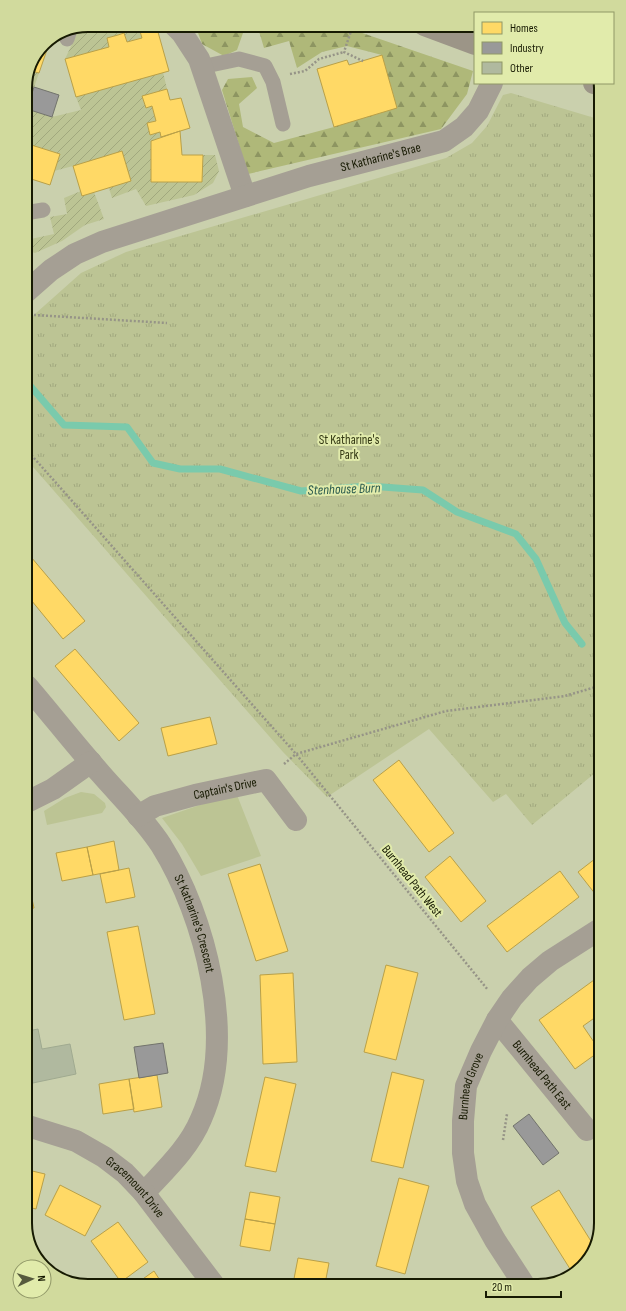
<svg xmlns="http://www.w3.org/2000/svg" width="626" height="1311" font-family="'Sofia Sans Condensed',sans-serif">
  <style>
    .grass { fill: #bcc494 }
    .forest { fill: url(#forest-firs) }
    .park { fill: url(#park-tufts) }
    .garden { fill: url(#garden-furrows) }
    .homes { fill: #ffd966; stroke: #b9a048 }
    .industry { fill: #999; stroke: #72736c }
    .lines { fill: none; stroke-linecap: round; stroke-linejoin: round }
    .stream { stroke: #7acaac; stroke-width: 7 }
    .building { fill: #b0b99f; stroke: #a0aa90 }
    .path { stroke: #969487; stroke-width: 2.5; stroke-dasharray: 2 2; stroke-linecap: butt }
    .lane { stroke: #a59f94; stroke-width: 15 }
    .street { stroke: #a59f94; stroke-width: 22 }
    .primary { stroke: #9c9587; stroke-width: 22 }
    .labels { text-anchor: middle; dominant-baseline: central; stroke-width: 4; stroke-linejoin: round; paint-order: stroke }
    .street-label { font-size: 13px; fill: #171a02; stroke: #e1ebab }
    .park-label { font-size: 13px; fill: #323712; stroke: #e1ebab }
    .water-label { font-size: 14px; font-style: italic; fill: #29594d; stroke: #e1ebab }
    .rim { fill: none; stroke: #171a02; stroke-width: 2 }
  </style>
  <defs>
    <pattern id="forest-firs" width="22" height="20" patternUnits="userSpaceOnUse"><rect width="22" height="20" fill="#afb879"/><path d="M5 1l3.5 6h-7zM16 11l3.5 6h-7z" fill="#8d9561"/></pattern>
    <pattern id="park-tufts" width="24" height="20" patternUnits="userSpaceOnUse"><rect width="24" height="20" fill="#bcc494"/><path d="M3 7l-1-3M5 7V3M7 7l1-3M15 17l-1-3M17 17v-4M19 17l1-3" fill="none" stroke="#a1a87e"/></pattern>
    <pattern id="garden-furrows" width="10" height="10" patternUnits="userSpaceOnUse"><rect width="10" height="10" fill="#bcc494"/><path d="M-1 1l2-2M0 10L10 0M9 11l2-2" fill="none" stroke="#a1a87e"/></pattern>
  </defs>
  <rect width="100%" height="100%" fill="#cad0ad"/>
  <!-- grass -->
  <path class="grass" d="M81 792 94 794 105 803 106 807 102 813 47 825 44 811 65 798Z
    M237 795 261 856 201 876 182 844 162 818 223 797Z"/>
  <!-- forest -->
  <path class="forest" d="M197 25H339L473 71 467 94 441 129 248 174 222 90 228 79 252 77 257 88 239 104 243 127 274 143 334 127 382 55 347 46 322 52 297 68 289 41 264 48 259 31 243 33 237 50 224 56 202 44 197 30Z"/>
  <!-- park -->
  <path class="park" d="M511 93 598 119 600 772 595 773 532 825 506 794 493 802 429 729 327 797 283 752 26 459V322L81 273 126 252 446 158 472 143 487 126 503 95Z"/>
  <!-- garden -->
  <path class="garden" d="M88 25H150L139 28 142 38 127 42 124 33 107 38 109 47 65 59 79 29Z
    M31 71 39 73 27 108 52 117 81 110 76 97 163 72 167 89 142 96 146 108 152 106 156 121 147 123 150 135 160 132 161 137 151 141V181L202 182 203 155H215L219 171 213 183 194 195 146 206 136 189 112 198 109 188 73 166 54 171 60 154 25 143V84Z
    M81 191 82 196 94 192 104 219 85 225 62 241 35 253 26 250V240L54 234 50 217 67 214 64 198Z"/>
  <!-- homes -->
  <path class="homes" d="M150 25H156L169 71 76 97 65 59 109 47 107 38 118 35 124 33 127 42 142 38 139 28Z
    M50 41 39 73 31 71 44 43Z
    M382 55 397 108 334 127 317 69 347 60 349 65Z
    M167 89 170 100 181 98 190 128 161 137 160 132 150 135 147 123 156 121 152 106 146 108 142 96Z
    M180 131 182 155H203L202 182H151V141Z
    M25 143 60 154 50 185 25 177Z
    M122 151 131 181 82 196 73 166Z
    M26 551 85 621 63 639 27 595Z
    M75 649 139 723 119 741 55 666Z
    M210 717 217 744 168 756 161 728Z
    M399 760 454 833 429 852 373 780Z
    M114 841 119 870 93 875 87 847Z
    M87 847 93 875 62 881 56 853Z
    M600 855V891L596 895 578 872Z
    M450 856 486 901 461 922 425 877Z
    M260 864 288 951 256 961 228 874Z
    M129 868 135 897 106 903 100 874Z
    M560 871 579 897 507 952 487 926Z
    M27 876 34 908 27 909Z
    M138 926 155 1014 124 1020 107 932Z
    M386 965 418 973 396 1060 364 1052Z
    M293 973 297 1062 263 1064 260 975Z
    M594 980 600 989V1014L583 1026 600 1051 575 1069 539 1020Z
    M392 1072 424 1080 403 1168 371 1161Z
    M157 1075 162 1107 134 1112 129 1079Z
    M265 1077 296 1084 276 1172 245 1166Z
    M129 1079 134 1109 103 1114 99 1084Z
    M28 1170 45 1174 36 1209 28 1207Z
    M399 1178 429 1186 405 1274 376 1266Z
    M60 1185 101 1206 85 1236 45 1215Z
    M559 1190 594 1246 590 1258 572 1272 531 1207Z
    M250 1192 280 1197 275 1224 245 1219Z
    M245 1219 275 1224 270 1251 240 1246Z
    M118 1222 148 1262 121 1282 91 1241Z
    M298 1258 329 1263 325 1284H293Z
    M154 1271 163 1285 133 1286Z"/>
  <!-- industry -->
  <path class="industry" d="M34 87 59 95 52 117 27 109Z
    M28 967 31 982 28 983Z
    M163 1043 168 1073 139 1078 134 1047Z
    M529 1114 559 1153 543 1165 513 1126Z"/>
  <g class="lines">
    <!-- stream -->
    <path class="stream" d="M26 381 64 425 127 427 153 463 180 469H220L301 491 369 486 423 490 457 512 516 534 536 559 565 623 582 644"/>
  </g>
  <!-- building -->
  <path class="building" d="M38 1029 42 1049 70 1044 76 1074 28 1084V1031Z"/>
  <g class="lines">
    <!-- path -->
    <path class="path" d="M353 25 344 52 363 61
      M290 74 305 71 319 59 344 52
      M34 315 167 323
      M26 449 296 754 488 990
      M284 764 296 754 446 711 565 696 599 686
      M503 1140 507 1114"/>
    <!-- lane -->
    <path class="lane" d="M67 39 69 33
      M201 67 239 59 265 66 273 82 283 124
      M25 213 43 210"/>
    <!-- street -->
    <g class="street">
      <path d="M174 25 182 33 199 59 245 196"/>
      <path id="s1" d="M26 292 51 270 75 254 102 242 309 176 444 141 464 127 478 111 492 83"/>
      <path id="s2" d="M27 686C52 715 75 745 101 774 121 797 144 819 161 845 206 917 237 1039 201 1119 189 1148 165 1170 144 1193"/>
      <path d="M27 802 53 789 91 762"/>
      <path id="s3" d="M138 816 155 806 195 795 266 780 296 820"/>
      <path id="s4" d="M497 1020 587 1130"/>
      <path id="s5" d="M28 1126 76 1141 104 1157 125 1173 144 1193 214 1285"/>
      <path id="s6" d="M523 1283 495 1240 475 1204 467 1181 463 1153V1121L466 1086 481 1051 497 1020 512 998 530 978 550 961 600 929"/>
    </g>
    <!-- primary -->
    <path class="primary" d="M424 25 475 44
      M594 83 598 84"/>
  </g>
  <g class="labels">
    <!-- street labels -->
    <g class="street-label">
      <text stroke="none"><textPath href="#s1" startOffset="383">St Katharine's Brae</textPath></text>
      <text stroke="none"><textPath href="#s3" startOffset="92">Captain's Drive</textPath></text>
      <text transform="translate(412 881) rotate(51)">Burnhead Path West</text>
      <text stroke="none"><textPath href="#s2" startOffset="294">St Katharine's Crescent</textPath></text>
      <text stroke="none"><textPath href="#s4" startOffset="71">Burnhead Path East</textPath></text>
      <text stroke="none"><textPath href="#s6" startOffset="213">Burnhead Grove</textPath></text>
      <text stroke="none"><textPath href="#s5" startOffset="126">Gracemount Drive</textPath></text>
    </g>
    <!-- park labels -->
    <g class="park-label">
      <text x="349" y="440">St Katharine's<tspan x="349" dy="15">Park</tspan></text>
    </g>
    <!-- water labels -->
    <g class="water-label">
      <text transform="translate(344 489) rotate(-2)">Stenhouse Burn</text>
    </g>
  </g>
  <!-- crop -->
  <path d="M0 0H626V1311H0ZM88 32H538A56 56 0 0 1 594 88V1223A56 56 0 0 1 538 1279H88A56 56 0 0 1 32 1223V88A56 56 0 0 1 88 32Z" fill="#d1da9d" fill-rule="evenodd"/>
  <path class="rim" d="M88 32H538A56 56 0 0 1 594 88V1223A56 56 0 0 1 538 1279H88A56 56 0 0 1 32 1223V88A56 56 0 0 1 88 32Z"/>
  <!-- legend -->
  <rect x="474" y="12" width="140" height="72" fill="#e1ebab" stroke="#909767"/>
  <rect x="482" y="22" width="20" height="12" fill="#ffd966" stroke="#909767"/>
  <text x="510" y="32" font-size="12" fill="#171a02">Homes</text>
  <rect x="482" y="42" width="20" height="12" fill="#999999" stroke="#909767"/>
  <text x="510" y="52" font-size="12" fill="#171a02">Industry</text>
  <rect x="482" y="62" width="20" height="12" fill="#b0b99f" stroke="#909767"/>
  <text x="510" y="72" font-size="12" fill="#171a02">Other</text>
  <!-- north arrow -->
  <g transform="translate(32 1279) rotate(86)"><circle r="19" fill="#e1ebab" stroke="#909767"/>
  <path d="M0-3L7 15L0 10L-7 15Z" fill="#565a3e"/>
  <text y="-6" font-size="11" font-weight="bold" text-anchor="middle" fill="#171a02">N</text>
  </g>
  <!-- scale -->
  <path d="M486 1291v6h75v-6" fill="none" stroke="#171a02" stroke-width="2"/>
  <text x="492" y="1291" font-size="12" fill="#171a02" stroke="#e1ebab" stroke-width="3" paint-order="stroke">20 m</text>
</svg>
